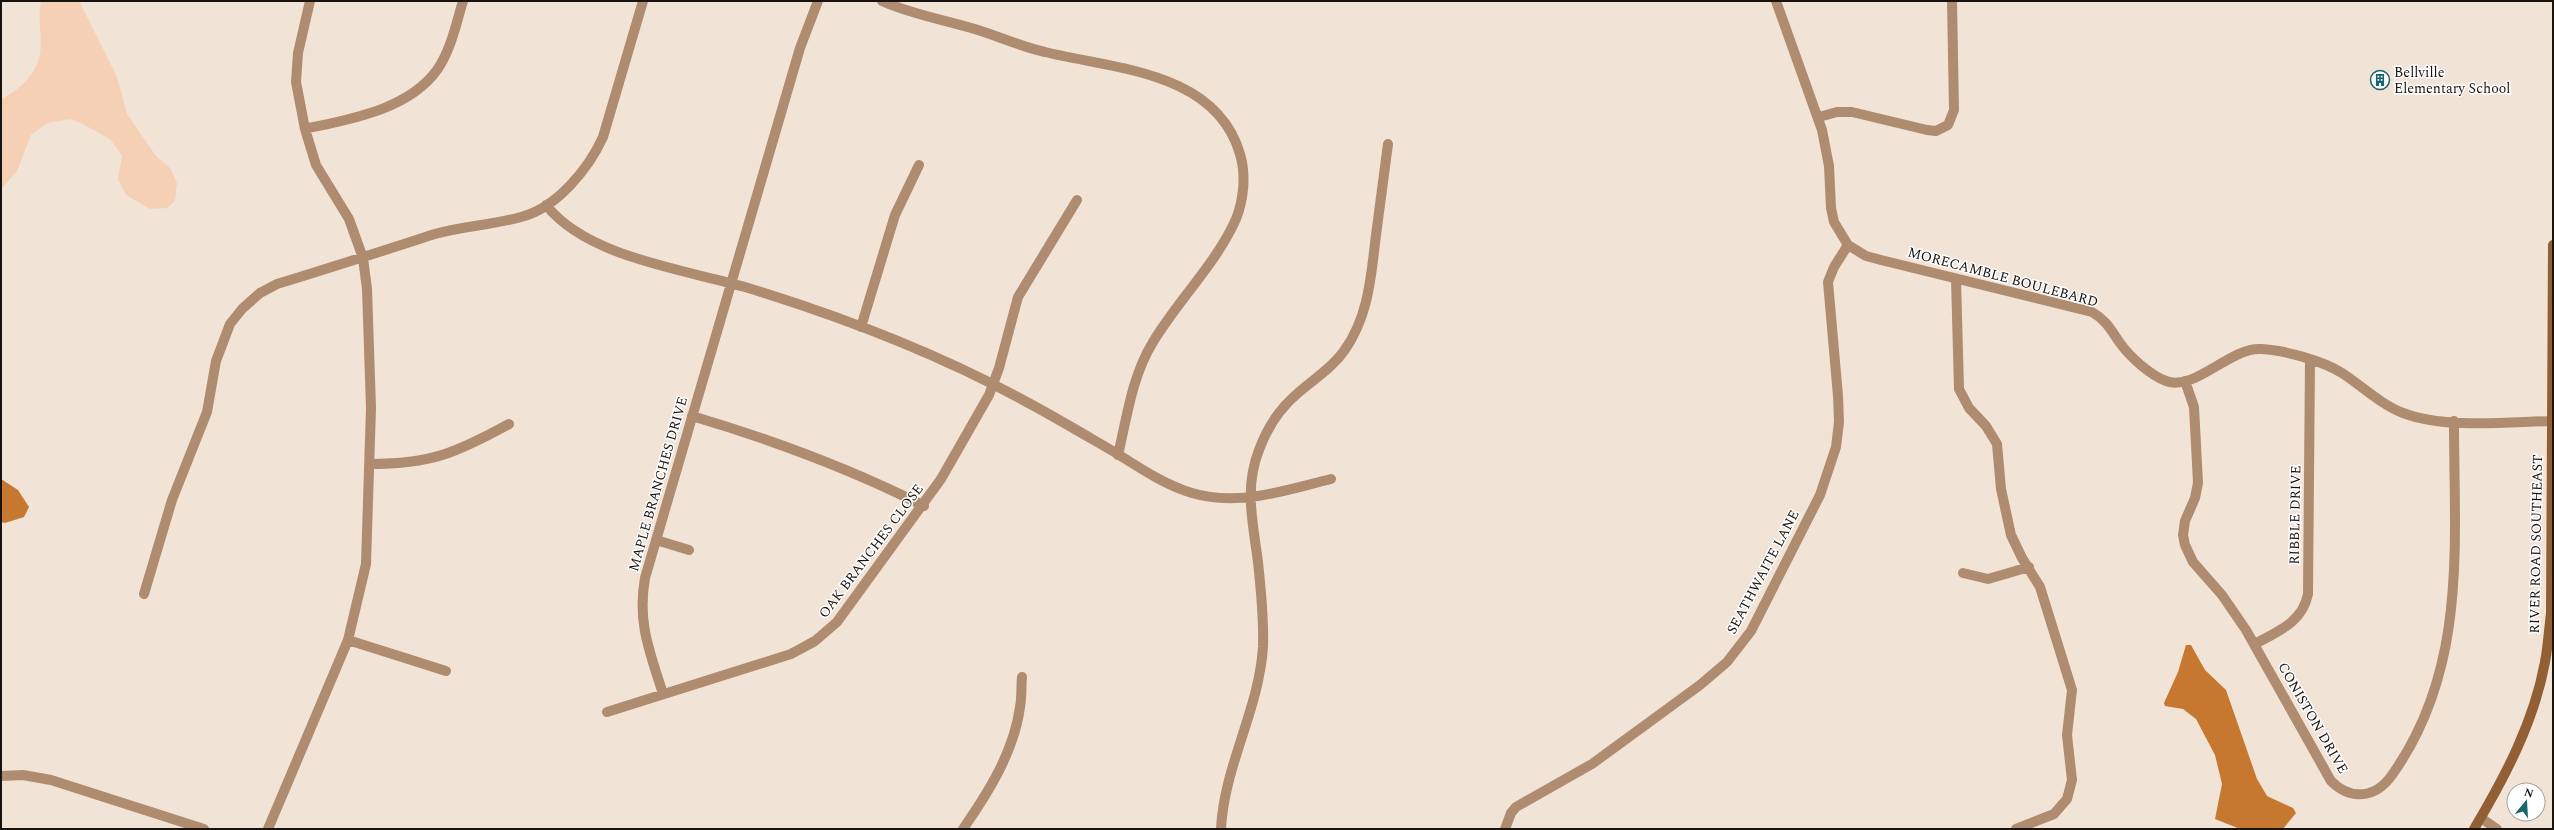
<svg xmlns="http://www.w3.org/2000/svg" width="2554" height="830" font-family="Spectral,serif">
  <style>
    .green { fill: #f6d0b4 }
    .water { fill: #c67831 }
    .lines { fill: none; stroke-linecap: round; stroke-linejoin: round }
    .street { stroke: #af8c70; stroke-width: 10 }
    .secondary { stroke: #925f35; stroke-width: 10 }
    .labels { text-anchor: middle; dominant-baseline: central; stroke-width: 3; stroke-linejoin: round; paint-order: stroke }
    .poi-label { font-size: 14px; fill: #18130f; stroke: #fff; text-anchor: start }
    .street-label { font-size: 14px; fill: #18130f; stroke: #fff }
  </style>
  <rect width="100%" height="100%" fill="#f2e3d7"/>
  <!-- green -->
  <path class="green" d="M41 1H79L117 77 127 114 156 156 170 168 177 183 175 201 167 208 150 209 126 195 118 179 122 155 110 139 81 123 70 119 47 123 31 135 17 171 1 189V100C19 89 36 76 40 54 43 37 37 18 41 1Z"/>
  <!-- water -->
  <path class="water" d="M1 479 18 490 29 507 24 517 5 523 1 522Z
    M2186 645H2191L2205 670 2226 690 2257 779 2267 796 2293 808 2296 813 2283 829H2240L2215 819 2222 784 2215 755 2196 719 2183 709 2165 706 2164 703 2178 672Z"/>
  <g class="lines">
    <!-- street -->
    <path class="street" d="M882 1C913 15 946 20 978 30 1000 37 1022 47 1045 52 1114 69 1216 71 1240 154 1246 174 1244 199 1236 219 1216 264 1178 300 1153 342 1132 376 1127 417 1118 455
      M1776 1 1822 130 1829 166 1831 208 1834 222 1848 245 1866 256 1881 260 2092 312C2106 320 2111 330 2120 343 2130 357 2150 375 2166 381 2195 392 2230 347 2261 349 2284 350 2323 361 2342 373 2362 386 2380 404 2403 413 2445 429 2507 422 2553 421
      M1819 117 1837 112H1852L1927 130 1936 131 1948 125 1954 110 1952 1
      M305 129C350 119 408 110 437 70 451 50 456 24 463 1
      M546 205C587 257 682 269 745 287 840 316 935 352 1023 400 1055 417 1085 435 1116 453 1140 468 1165 485 1192 493 1238 507 1286 490 1331 479
      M1956 279 1959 389 1969 408 1986 426 1997 444 2001 489 2011 535 2022 558 2040 587 2072 690 2067 735 2072 780 2067 799 2054 814 2016 829
      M861 327 895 215 919 165
      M2185 381 2194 407 2198 483 2195 498 2185 521 2183 535 2185 545 2193 562 2222 595 2246 630 2331 781C2351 801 2376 798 2392 775 2468 668 2454 545 2454 421
      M692 416C773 440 849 468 924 506
      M370 464C431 464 456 453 509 424
      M656 540 689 550
      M1963 573 1988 579 2029 567
      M144 594 172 500 207 412 216 361 230 324 242 309 260 293 277 284C330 268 382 251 435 234 463 226 493 225 521 217 557 208 589 168 603 137L643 1
      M348 640 446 671
      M2255 644C2278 631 2302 623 2308 594L2310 360
      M663 694C650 652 637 623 645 578L800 48 818 1
      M607 712 791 654 815 641 837 622 941 479 989 395 999 368 1018 297 1077 200
      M1 776 23 775 51 780 204 829
      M2481 818 2497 829
      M268 829 348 640 366 564 371 408 367 289 363 258 349 219 316 165 305 129 296 82 298 53 310 1
      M963 829C988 793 1014 752 1020 707 1022 697 1021 687 1022 677
      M1221 829C1224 766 1259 710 1263 647 1264 619 1261 590 1258 562 1253 523 1244 488 1259 450 1267 428 1280 408 1298 393 1314 379 1332 368 1344 351 1369 316 1371 276 1376 235 1380 205 1384 174 1388 144
      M1505 829 1511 813 1516 807 1592 764 1700 685 1727 662 1751 631 1820 495 1836 447 1839 422 1838 396 1828 282 1834 267 1848 245"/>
    <!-- secondary -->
    <path class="secondary" d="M2474 829C2505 777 2534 722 2545 662 2548 646 2549 629 2551 613L2553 245"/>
  </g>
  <!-- icons -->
  <defs>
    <g id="building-ring" transform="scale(1)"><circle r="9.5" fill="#fff" stroke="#18646f" stroke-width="1.5"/><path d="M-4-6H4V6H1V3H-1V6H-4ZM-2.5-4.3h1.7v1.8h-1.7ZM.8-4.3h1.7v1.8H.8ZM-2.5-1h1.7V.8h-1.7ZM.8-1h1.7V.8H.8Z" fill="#18646f"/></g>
  </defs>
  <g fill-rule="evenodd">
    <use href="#building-ring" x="2380" y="80"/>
  </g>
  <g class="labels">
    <!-- poi labels -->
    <g class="poi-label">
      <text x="2394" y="72">Bellville<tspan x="2394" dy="16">Elementary School</tspan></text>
    </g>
    <!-- street labels -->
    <g class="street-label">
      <text transform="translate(2003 277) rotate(15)">MORECAMBLE BOULEBARD</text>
      <text transform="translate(658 484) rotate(-74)">MAPLE BRANCHES DRIVE</text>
      <text transform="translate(2295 515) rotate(-89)">RIBBLE DRIVE</text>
      <text transform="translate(2536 544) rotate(-89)">RIVER ROAD SOUTHEAST</text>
      <text transform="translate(871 551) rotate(-53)">OAK BRANCHES CLOSE</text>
      <text transform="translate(1763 572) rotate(-62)">SEATHWAITE LANE</text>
      <text transform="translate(2313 718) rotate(60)">CONISTON DRIVE</text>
    </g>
  </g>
  <!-- border -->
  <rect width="2554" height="830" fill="none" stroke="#18130f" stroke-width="4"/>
  <!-- north arrow -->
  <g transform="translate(2526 802) rotate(18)"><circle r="19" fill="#ffffff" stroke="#a3a19f"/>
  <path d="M0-3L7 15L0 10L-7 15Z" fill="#18646f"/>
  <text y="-6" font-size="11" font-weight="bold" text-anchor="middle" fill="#18130f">N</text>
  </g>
</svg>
